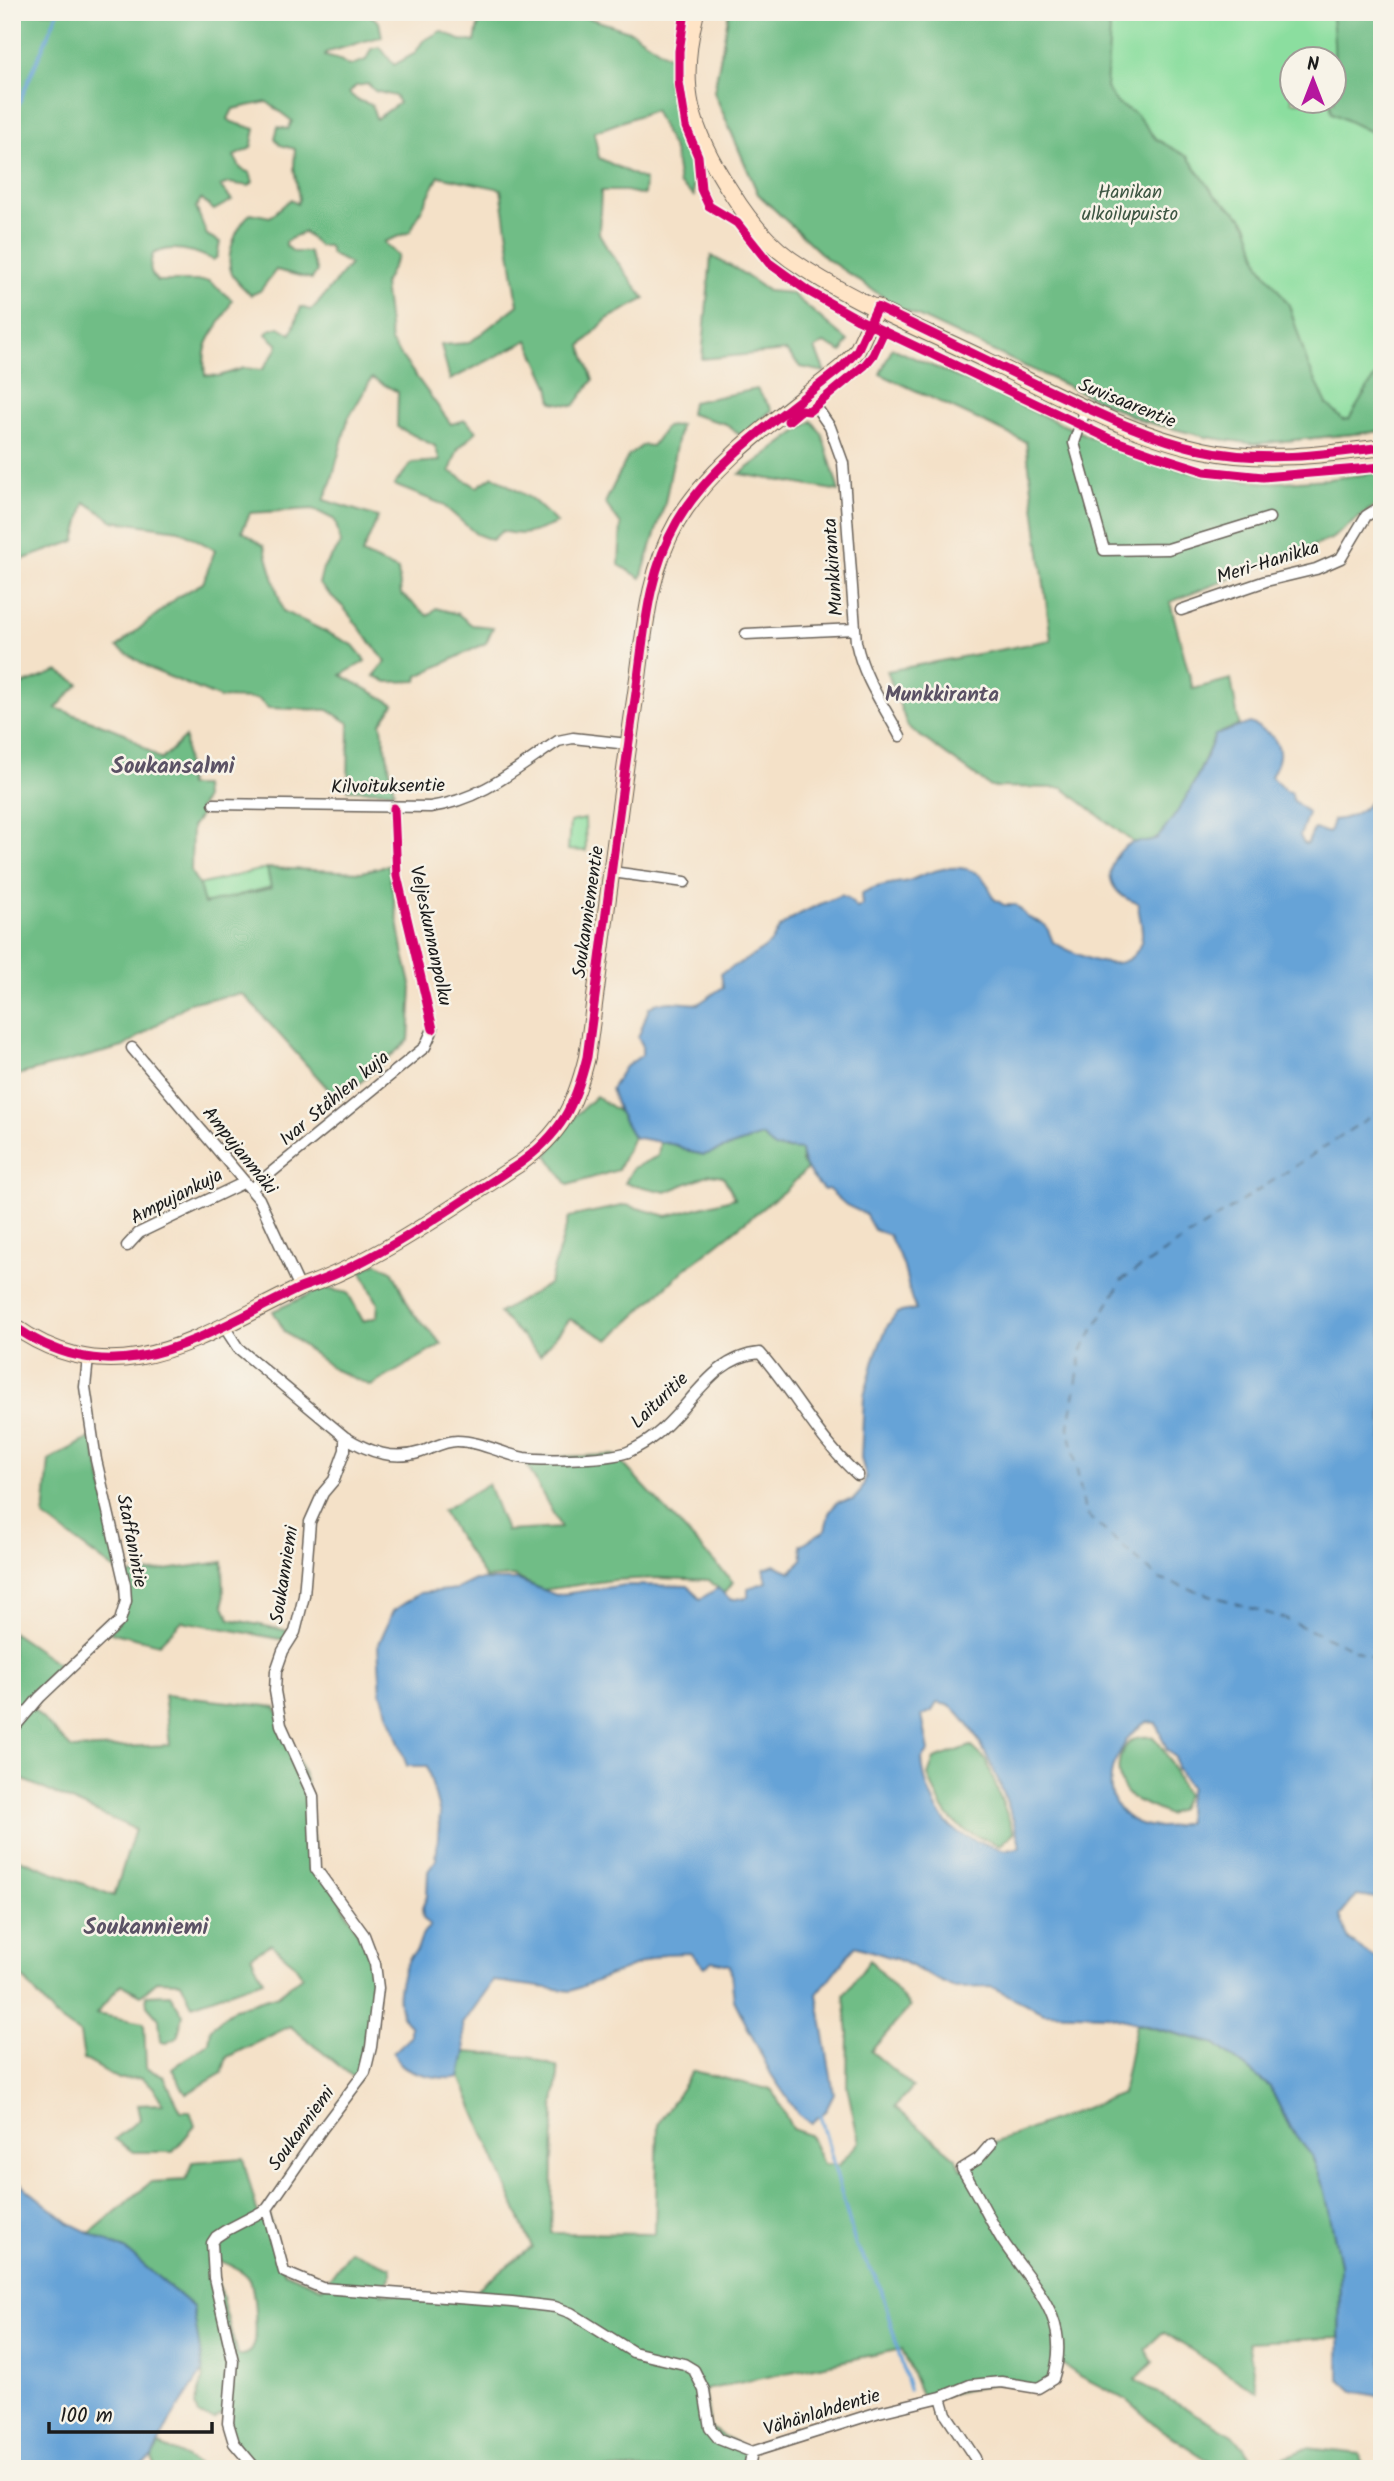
<svg xmlns="http://www.w3.org/2000/svg" width="1394" height="2481" font-family="Kalam,sans-serif">
  <style>
    .green { fill: #8bde9f; stroke: #547d5e; stroke-width: 2; fill-rule: evenodd }
    .forest { fill: #70bd86; stroke: #466c51; stroke-width: 2; fill-rule: evenodd }
    .water { fill: #66a3d7; stroke: #41607a; stroke-width: 2; fill-rule: evenodd }
    .lines { fill: none; stroke-linecap: round; stroke-linejoin: round }
    .stream { stroke: #66a3d7; stroke-width: 3.5 }
    .ferry { stroke: #3d5970; stroke-width: 2; stroke-dasharray: 9 7; stroke-linecap: butt }
    .street-casing { stroke: #686158; stroke-width: 13 }
    .secondary-casing { stroke: #686158; stroke-width: 18 }
    .street { stroke: #fff; stroke-width: 10 }
    .secondary { stroke: #ffe4c6; stroke-width: 16 }
    .cycleway-casing { stroke: #f7f3e8; stroke-width: 13 }
    .cycleway { stroke: #d6006c; stroke-width: 9 }
    .labels { text-anchor: middle; dominant-baseline: central; stroke-width: 5; stroke-linejoin: round; paint-order: stroke }
    .park-label { font-size: 19px; fill: #3d5643; stroke: #f7f3e8 }
    .street-label { font-size: 19px; fill: #1c1c1c; stroke: #f7f3e8 }
    .neighbourhood-label { font-size: 21px; font-weight: bold; fill: #5b5265; stroke: #f7f3e8 }
    .quarter-label { font-size: 23px; font-weight: bold; fill: #5b5265; stroke: #f7f3e8 }
  </style>
  <rect width="100%" height="100%" fill="#f7f3e8"/>
  <filter id="ink" filterUnits="userSpaceOnUse"><feTurbulence type="fractalNoise" baseFrequency=".0143" numOctaves="2"/><feDisplacementMap in="SourceGraphic" scale="14" xChannelSelector="R" yChannelSelector="G"/><feConvolveMatrix kernelMatrix="1 2 1 2 8 2 1 2 1" color-interpolation-filters="sRGB"/></filter>
  <filter id="wash" filterUnits="userSpaceOnUse"><feTurbulence type="fractalNoise" baseFrequency=".00686" numOctaves="4" result="noise"/><feDisplacementMap in="SourceGraphic" scale="28" xChannelSelector="R" yChannelSelector="G"/><feGaussianBlur stdDeviation="1.57" result="paint"/><feColorMatrix in="noise" values="0 0 0 0 0 0 0 0 0 0 0 0 0 0 0 0 0 1.4 0 .05"/><feComposite in="paint" operator="in"/></filter>
  <g filter="url(#wash)">
    <rect width="100%" height="100%" fill="#f4e1c8"/>
    <!-- green -->
    <path class="green" d="M729 12H869L885 18 898 12H1382V431L1255 444 1206 437 1143 421 898 307 827 259 758 194 714 92ZM1292 60H1334V102H1292Z
      M585 819 586 851 568 850 570 822Z
      M267 868 271 887 204 904 199 885Z"/>
    <!-- forest -->
    <path class="forest" d="M12 12H366L379 22 382 37C363 40 346 48 327 52L325 56 340 60 349 66 366 60 371 49 380 47 394 65 414 54 423 41 441 31 460 40 475 42 479 20 476 12H570L632 32 673 59 672 99 692 166 694 196 679 184 674 151 654 110 594 132 599 158 645 180 644 195 626 191H601L599 233 607 248 645 299 607 319 581 346 593 380 574 406 552 402 549 386 528 340 450 380 441 345 469 343 518 305 501 189 439 176 410 232 384 242 398 256 384 284 391 342 451 424 465 420 477 431 458 449 450 471 477 487 493 476 533 500 557 523C536 531 525 538 502 531L492 540 476 534 442 504 394 485 412 463 440 461 435 446 397 427 398 392 372 378 348 419 331 483 324 500 378 517 362 554 398 570 401 594 428 616 436 608 458 614 472 625 493 627 486 643 418 676 417 681 387 682 374 676 386 662 343 607 319 584 323 568 341 544 335 520 313 509 250 513 242 531 264 546 283 611 353 645 366 661 341 675 394 704 381 723 394 791 348 790 349 723 328 710 268 708 258 699 220 698 153 670 117 647 179 596 203 583 215 550 179 530 114 521 85 502 75 541 21 560 12 567ZM368 84 375 91 395 96 399 103 376 119 372 105 357 100 349 93 356 86ZM267 102 292 121 288 129 278 127 275 138 280 145 295 149 294 168 299 199 297 204 291 199 270 217 251 213C237 225 224 256 232 274 235 281 245 289 251 295L260 291 276 270 312 279 317 271 309 252H294L286 246V241L304 232 319 246H329L331 254 350 264 315 307 310 310 301 307 291 334 279 327 269 330 266 334 277 344V349L262 370 244 368 219 376 205 375C200 334 219 333 232 300L209 281H157C149 272 149 266 153 254 172 244 195 251 213 260L217 257 220 242 207 235 196 207 201 199 214 210 232 200 220 186 229 183 249 186 253 182 250 173 241 169 234 156 251 148 255 129 232 122 228 119 233 109Z
      M729 12H869L885 18 898 12H1104L1110 30 1106 88 1118 104 1136 114 1156 139 1188 157 1215 195 1242 217 1248 226 1260 265 1289 305 1308 365 1327 404 1343 420 1349 419 1374 378 1382 371V431L1255 444 1206 437 1143 421 898 307 827 259 758 194 714 92Z
      M1331 12H1382V147L1371 132 1332 113 1330 102H1334C1334 71 1336 42 1331 12Z
      M711 256 738 270 768 291 791 293 848 341 842 352 824 343 815 349 825 372 801 367 786 351 702 359Z
      M892 348 1115 448 1192 473 1267 483 1328 479 1382 472V500L1331 539 1170 602 1193 689 1231 679 1239 725 1215 735C1206 757 1175 830 1155 840 1147 843 1141 843 1133 842L1063 788 991 787 908 727 887 671 1051 640 1026 442 880 374Z
      M757 389 772 410 741 436 726 424 690 414 692 402Z
      M812 421 822 434 839 491 740 474Z
      M680 425 665 503 641 578 619 565 621 525 605 503 628 456 643 445 652 446 666 427Z
      M12 600 19 606V686L58 671 79 684 56 708 125 733 161 760 185 737 188 786H203L204 799 199 809 201 814 192 827 191 872 199 885 204 904 271 888 267 868 362 872 388 865 404 955 412 988 409 1040 339 1101 244 995 240 994 191 1002 123 1047 21 1074 12 1079V1020L14 1018 12 1013Z
      M596 1096 619 1112 633 1137 618 1170 568 1185 547 1155 576 1115Z
      M762 1136 786 1150 795 1148 801 1150 802 1162 807 1169 788 1188 684 1270 609 1340 570 1319 540 1355 499 1313 549 1284 569 1217 626 1205 667 1216 735 1198 723 1176 710 1174 666 1192 625 1183 633 1168 658 1156 660 1142 676 1145 690 1152 704 1155Z
      M377 1263 393 1272 412 1312 442 1344 371 1386 335 1370 285 1332 273 1311 324 1288 348 1293 363 1321 377 1317 378 1304 361 1270Z
      M92 1437 123 1576 223 1562 224 1606 230 1619 295 1632 291 1641 182 1621 159 1644 109 1632 120 1621 123 1576 44 1517 49 1460Z
      M615 1455 733 1582 724 1594 709 1580 659 1578 613 1580 543 1590 513 1576 485 1578 442 1511 488 1484 506 1531 561 1528 523 1458Z
      M12 1632 67 1670 32 1708 72 1749 170 1745 164 1695 276 1707 306 1780 316 1869 338 1896 375 1964 374 2017 358 2081 290 2026 227 2057 222 2073 186 2094 172 2069 209 2042 211 2028 235 2008 278 1995 302 1976 293 1963 271 1944 251 1956 263 1980 192 2005 181 1982 157 1981 141 1995 121 1984 96 2014 144 2023 146 2068 164 2077 181 2111H190L195 2126 173 2152H133L115 2139 140 2119 137 2105 163 2104 153 2087 141 2078 119 2079 84 2059 80 2034 55 2016 24 1979 12 1972V1856L114 1896 135 1829 12 1775Z
      M1153 1737C1169 1752 1175 1776 1186 1795L1179 1809 1168 1815C1158 1809 1136 1802 1129 1795 1113 1780 1115 1747 1137 1738 1141 1736 1148 1737 1153 1737Z
      M971 1746 986 1760 1014 1833 1000 1845C953 1828 946 1822 928 1775L934 1759Z
      M870 1960 910 2007 871 2051 913 2087 895 2107 957 2159 962 2169 991 2144 1122 2094 1136 2024 1216 2044 1270 2087 1290 2128 1312 2156 1325 2191 1340 2264 1339 2338 1248 2342 1257 2392 1163 2332 1145 2349 1153 2362 1135 2380 1233 2435 1260 2467 1307 2448 1360 2454 1362 2463 1349 2469H1221L1160 2429 1127 2400 1078 2375 1059 2362 1053 2379 1038 2388 1001 2382 923 2400 902 2349 705 2390 710 2428 752 2452 749 2469H256L234 2443 228 2409 214 2419 199 2415 195 2405 203 2378 193 2307 127 2251 89 2234 151 2182 186 2180 193 2162 243 2158 258 2215 267 2209 284 2272 322 2288 350 2251 391 2267V2276L381 2293 464 2299 532 2247 460 2077 465 2052 529 2057 557 2067C561 2079 554 2093 554 2105 554 2148 552 2190 551 2233L655 2234 658 2124 693 2071 773 2090 792 2129 810 2135 823 2164 839 2165 859 2142 847 2086 848 2033 844 1995ZM212 2260C223 2261 245 2270 250 2280 254 2289 258 2336 254 2345 251 2353 244 2356 237 2355Z
      M170 1994 183 2015 177 2038 166 2043 161 2042 159 2019 147 2005 146 1995Z
      M159 2445 176 2452 205 2469H155L152 2457Z"/>
    <!-- water -->
    <path class="water" d="M1250 723C1266 730 1284 741 1278 761 1276 768 1273 771 1271 777L1286 791 1291 792 1293 800 1308 813 1300 836 1304 844H1307L1314 829 1329 833 1333 820C1353 819 1374 805 1379 785L1382 784V1896L1376 1898 1357 1895 1340 1916 1349 1940 1377 1959 1382 1957V2397L1353 2391 1339 2378 1340 2264 1325 2191 1312 2156 1290 2128 1270 2087 1216 2044 1106 2015 1044 2013 992 1987 954 1988 899 1960 855 1946 817 1994 834 2094 826 2110 811 2123 798 2114 771 2074 734 2000 730 1965 712 1961 705 1967 690 1953 664 1954 571 1991 493 1981 463 2024 465 2052 460 2077C446 2081 410 2074 400 2063 397 2061 396 2057 393 2053L410 2037V2025C391 2010 399 1976 410 1957 412 1954 416 1953 417 1949 424 1938 417 1937 430 1926L423 1918 422 1908 427 1896 428 1871 436 1860 440 1814 427 1766H407L381 1693 378 1646 393 1611 420 1593 457 1589 475 1580H518L556 1595 625 1585 688 1586 700 1599 718 1588 731 1600 748 1597V1588L767 1582 764 1569 774 1565 791 1572 802 1559 801 1545 825 1530 829 1513 837 1502 853 1500 861 1491 866 1477 861 1458 864 1396 876 1353 888 1325 897 1313 916 1309 912 1301 903 1264 889 1235 874 1230 865 1214 846 1205 828 1189 824 1190C812 1178 803 1167 801 1150L774 1148 762 1136 704 1155 691 1152 676 1145 633 1137 619 1112 611 1089 624 1068 642 1055V1044L638 1038 649 1008 657 1003 673 1002 698 1004 723 987 721 973C730 969 765 950 771 942 778 932 775 931 787 922 803 910 824 903 841 895L848 898 857 908 862 905 861 894C875 885 891 884 908 881 915 879 921 875 928 873 957 863 984 865 993 898L1004 905H1016C1021 909 1024 915 1029 918 1048 926 1045 922 1053 942 1075 954 1128 983 1141 942 1145 930 1138 915 1138 903 1108 895 1100 867 1126 846 1136 838 1151 847 1160 835 1184 806 1202 770 1215 735ZM937 1703C938 1703 947 1705 948 1705 978 1721 1015 1814 1020 1847 1007 1852 1001 1849 988 1845 976 1841 963 1836 953 1829 935 1814 923 1781 922 1759L929 1751 922 1716 932 1711ZM1147 1722 1156 1723 1167 1750 1175 1757 1177 1769 1190 1787 1186 1806 1187 1822C1147 1837 1102 1818 1112 1770 1113 1763 1118 1756 1121 1750 1128 1737 1134 1729 1147 1722Z
      M12 2177 69 2223 127 2251 193 2307 203 2371 171 2419 152 2457 137 2468 12 2469Z"/>
    <g class="lines">
      <!-- stream -->
      <path class="stream" d="M12 119 58 12
        M820 2115 856 2246 880 2285 909 2389"/>
      <!-- ferry -->
      <path class="ferry" d="M1382 1109 1122 1280 1082 1350 1069 1427 1085 1513 1159 1579 1283 1618 1382 1662"/>
    </g>
  </g>
  <g filter="url(#ink)">
    <g class="lines">
      <!-- street casing -->
      <g class="street-casing">
        <path id="street" d="M808 395 830 427 843 463 856 642C863 677 883 705 900 736
          M1086 408 1074 443 1104 550 1168 549 1269 518
          M1181 610 1266 581 1316 569 1341 558 1366 516 1382 506
          M746 634 855 629
          M214 804 430 807C481 800 516 769 558 741L573 738 628 744
          M612 872 685 882
          M132 1048 259 1199 300 1288
          M251 1189 425 1047 433 1029
          M127 1246 139 1233 245 1182
          M223 1325 238 1348 345 1437V1450L334 1480 323 1493 310 1522 304 1596 295 1632 283 1651 276 1671 275 1691 281 1725 313 1796 316 1869 364 1935 375 1964 378 1988 371 2047 365 2072 322 2129 267 2209 225 2231 216 2237 212 2243 214 2278 233 2361 228 2423 234 2443 256 2469
          M345 1437C369 1452 394 1461 421 1452 433 1448 444 1441 457 1441 480 1441 502 1454 524 1458 543 1461 615 1459 630 1451 638 1447 647 1442 653 1437 690 1410 710 1357 760 1353 795 1393 819 1441 858 1475
          M12 1730 40 1697 120 1621 126 1601 125 1585 96 1460 85 1387 88 1358
          M267 2209 284 2272 322 2288 512 2302 555 2307 571 2313 633 2352 684 2364 694 2370 704 2390 710 2428 719 2439 752 2452 879 2412 941 2397 970 2385 1001 2382 1038 2388 1053 2379C1073 2318 1032 2286 1002 2240 988 2217 977 2192 962 2169L978 2159 991 2144
          M941 2397 946 2414 975 2458
          M749 2469 752 2452"/>
      </g>
      <!-- secondary casing -->
      <g class="secondary-casing">
        <path id="secondary" d="M696 12C677 86 690 130 731 192 747 218 765 241 790 259 850 301 922 329 988 361 1057 394 1127 434 1203 450 1262 463 1323 455 1382 447
          M12 1325C117 1400 201 1335 300 1288 376 1263 452 1207 519 1164 561 1134 575 1106 587 1057 603 940 617 822 634 706 644 644 645 577 677 522 714 459 787 412 842 367L857 351 877 307"/>
      </g>
      <!-- street -->
      <use href="#street" class="street"/>
      <!-- secondary -->
      <use href="#secondary" class="secondary"/>
      <!-- cycleway casing -->
      <g class="cycleway-casing">
        <path id="cycleway" d="M685 12 679 51V82L686 127 698 156 701 189 709 206 737 223 769 263 808 291 858 319 1110 439 1155 455 1205 471 1263 477 1382 467
          M788 421 801 410 809 411 865 365 873 355 884 331
          M394 808 397 876 433 1029
          M12 1325C117 1400 201 1335 300 1288 376 1263 452 1207 519 1164 561 1134 575 1106 587 1057 603 940 617 822 634 706 644 644 645 577 677 522 714 459 787 412 842 367L857 351 877 307C932 334 988 361 1044 388 1095 412 1147 438 1202 450 1261 463 1323 455 1382 447"/>
      </g>
      <!-- cycleway -->
      <use href="#cycleway" class="cycleway"/>
    </g>
  </g>
  <g class="labels">
    <!-- park labels -->
    <g class="park-label">
      <text x="1130" y="193">Hanikan<tspan x="1130" dy="22">ulkoilupuisto</tspan></text>
    </g>
    <!-- street labels -->
    <g class="street-label">
      <text transform="translate(1127 404) rotate(22)">Suvisaarentie</text>
      <text transform="translate(1268 563) rotate(-17)">Meri-Hanikka</text>
      <text transform="translate(834 567) rotate(-94)">Munkkiranta</text>
      <text transform="translate(388 787) rotate(-1)">Kilvoituksentie</text>
      <text transform="translate(589 912) rotate(-82)">Soukanniementie</text>
      <text transform="translate(430 936) rotate(78)">Veljeskunnanpolku</text>
      <text transform="translate(335 1099) rotate(-40)">Ivar Ståhlen kuja</text>
      <text transform="translate(239 1151) rotate(51)">Ampujanmäki</text>
      <text transform="translate(177 1197) rotate(-27)">Ampujankuja</text>
      <text transform="translate(660 1401) rotate(-44)">Laituritie</text>
      <text transform="translate(131 1541) rotate(79)">Staffanintie</text>
      <text transform="translate(285 1575) rotate(-81)">Soukanniemi</text>
      <text transform="translate(302 2129) rotate(-54)">Soukanniemi</text>
      <text transform="translate(822 2413) rotate(-17)">Vähänlahdentie</text>
    </g>
    <!-- neighbourhood labels -->
    <g class="neighbourhood-label">
      <text x="942" y="695">Munkkiranta</text>
    </g>
    <!-- quarter labels -->
    <g class="quarter-label">
      <text x="173" y="767">Soukansalmi</text>
      <text x="146" y="1928">Soukanniemi</text>
    </g>
  </g>
  <!-- margin -->
  <rect width="1394" height="2481" fill="none" stroke="#f7f3e8" stroke-width="42"/>
  <!-- north arrow -->
  <g transform="translate(1313 80)"><circle r="33" fill="#f7f3e8" stroke="#9f9d96" stroke-width="2"/>
  <path d="M0-5L12 26L0 18L-12 26Z" fill="#b5179e"/>
  <text y="-10" font-size="19" font-weight="bold" text-anchor="middle" fill="#1c1c1c">N</text>
  </g>
  <!-- scale -->
  <path d="M49 2422v10h163v-10" fill="none" stroke="#1c1c1c" stroke-width="3.5"/>
  <text x="60" y="2422" font-size="21" fill="#1c1c1c" stroke="#f7f3e8" stroke-width="5" paint-order="stroke">100 m</text>
</svg>
